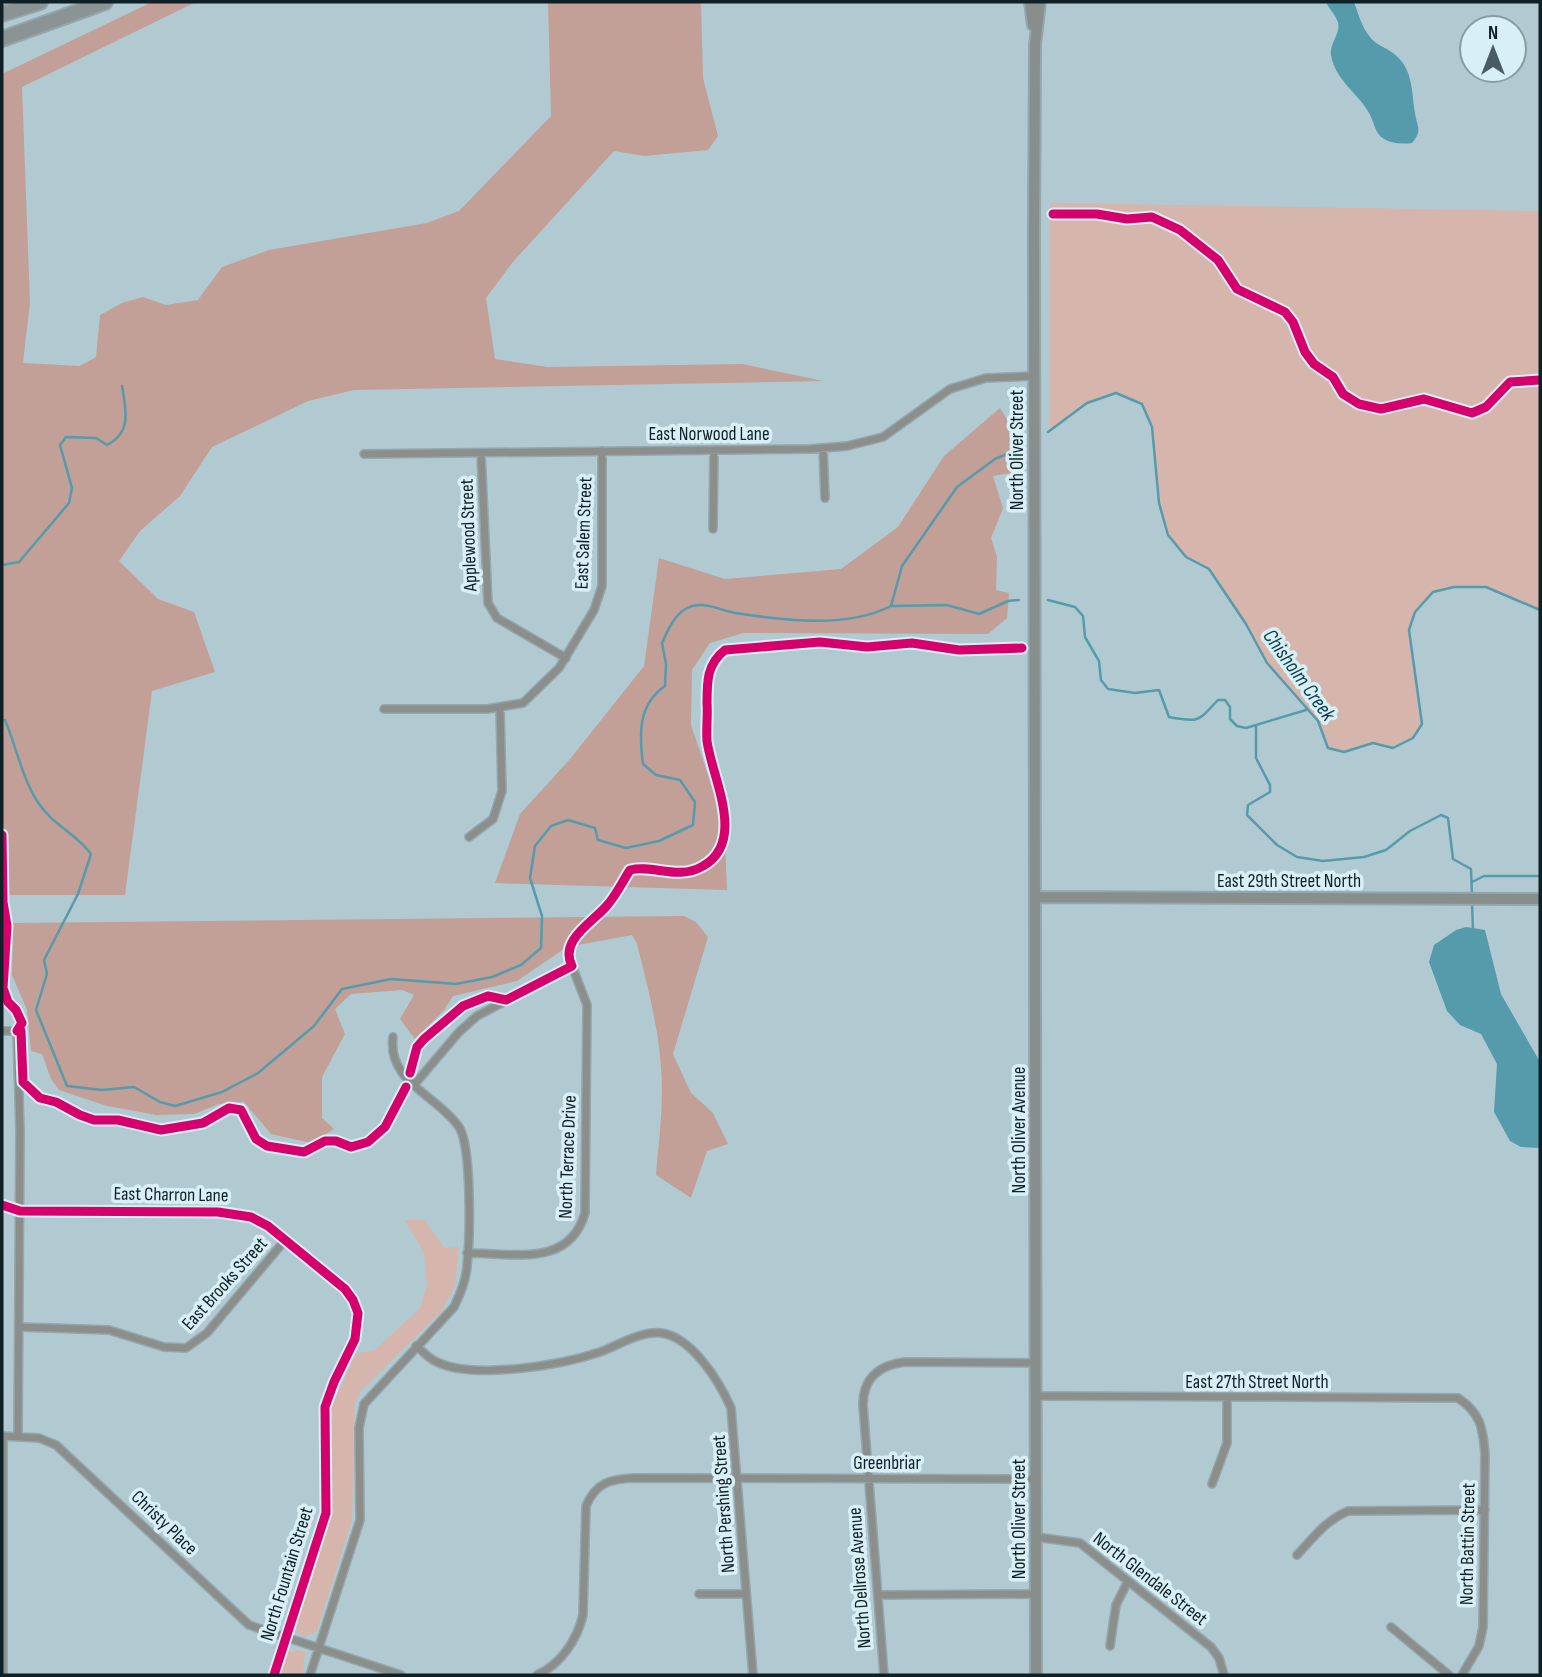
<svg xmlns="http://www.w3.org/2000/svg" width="1542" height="1677" font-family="'Sofia Sans Condensed',sans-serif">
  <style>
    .green { fill: #d6b5ac }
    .forest { fill: #c29f97 }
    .water { fill: #559bac }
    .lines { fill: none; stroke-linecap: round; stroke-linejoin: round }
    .stream { stroke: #559bac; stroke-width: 2.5 }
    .minor-casing { stroke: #93a7ad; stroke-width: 10 }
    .secondary-casing { stroke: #93a7ad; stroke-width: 14 }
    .motorway-casing { stroke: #93a7ad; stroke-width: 18 }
    .minor { stroke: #8c8e8b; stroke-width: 7 }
    .secondary { stroke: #888e8b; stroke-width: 10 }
    .motorway { stroke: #8a9495; stroke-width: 14 }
    .cycleway-casing { stroke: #d8eff5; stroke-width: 13 }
    .cycleway { stroke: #d6006c; stroke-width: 9 }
    .labels { text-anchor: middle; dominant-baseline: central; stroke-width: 7; stroke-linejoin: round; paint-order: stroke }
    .street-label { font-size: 19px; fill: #0f2126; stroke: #d8eff5 }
    .water-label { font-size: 21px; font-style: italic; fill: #0c414c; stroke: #d8eff5 }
  </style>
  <rect width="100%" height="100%" fill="#b1cad2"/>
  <!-- green -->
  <path class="green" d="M1050 203 1540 211V610L1486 587H1454L1433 592 1415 612 1409 630 1422 724 1413 738 1393 748 1373 743 1344 752 1328 748 1318 721 1267 663 1246 624 1209 569 1186 557 1168 535 1159 503 1152 427 1142 404 1116 393 1087 403 1050 430Z
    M405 1220H424L445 1248 459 1247 455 1286 441 1312 361 1391 355 1403 352 1520 317 1631 304 1637 298 1634 296 1627 330 1514 331 1409 356 1353 375 1350 420 1308 427 1285 424 1253Z
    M298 1650 305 1652 303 1675H278L285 1653Z"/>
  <!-- forest -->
  <path class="forest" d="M152 2H196L22 87 30 303 23 363 80 366 96 357 100 315 122 303 143 297 166 305 198 300 222 267 269 250 427 223 459 211 551 116 548 2H701L703 78 718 136 708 150 644 156 614 151 512 263 486 298 495 359 547 367 742 364 823 381 354 390 308 401 212 447 180 496 140 531 119 561 158 599 194 612 215 672 152 691 125 895H2V74Z
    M1000 408 1016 434 1017 472 993 476 1003 508 991 538 997 557 996 590 1009 593 1007 618 988 634 743 633 710 643 692 670 691 725 724 822 727 890 495 883 520 814 570 759 644 666 659 558 725 579 841 569 898 527 944 456Z
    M684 916 696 922 708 937 673 1054 691 1093 713 1113 728 1144 707 1151 691 1198 656 1175C659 1139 664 1103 661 1067 658 1025 647 984 637 944L632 935 567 947 517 981 453 996 444 1010 415 1039 400 1019 414 995 402 990 351 994 335 1009 345 1034 322 1077V1118L334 1129 311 1143 271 1134 244 1102 219 1104 194 1114 156 1115 107 1106 59 1090 51 1079 42 1054 31 1051 27 1010 12 975 13 923Z"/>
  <!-- water -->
  <path class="water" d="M1326 2H1354C1358 13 1362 28 1370 37 1376 45 1385 47 1393 53 1414 69 1411 91 1415 113 1417 127 1423 130 1412 143 1403 144 1394 144 1386 140 1374 134 1375 123 1369 113 1358 93 1335 80 1331 55 1329 43 1343 31 1337 20 1334 13 1329 9 1326 2Z
    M1466 927 1485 930 1501 994 1540 1062V1148L1521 1147 1510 1141 1494 1112 1497 1064 1481 1034 1460 1025 1447 1011 1429 962 1434 945 1456 930Z"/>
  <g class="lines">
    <!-- stream -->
    <path class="stream" d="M1048 432 1087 403 1116 393 1142 404 1152 427 1159 503 1168 535 1186 557 1209 569 1246 624 1267 663 1318 721 1328 748 1344 752 1373 743 1393 748 1413 738 1422 724 1409 630 1415 612 1433 592 1454 587H1486L1540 610
      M2 565 19 562 69 503 72 488 60 445 66 437 96 438 107 445C132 432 126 410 122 386
      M1048 600 1075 607 1083 616 1085 637 1099 661 1101 680 1108 689 1135 693 1159 690 1169 717C1200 723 1198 721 1218 700H1225L1230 707V719L1237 726 1246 728 1306 710
      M891 606 947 605 979 614 1008 601 1019 600
      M2 720H5C16 746 22 777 37 801 52 825 77 834 91 854L78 894 44 960 47 974 36 1010 67 1086 102 1090 134 1087 160 1102 175 1106 222 1092 258 1073 314 1026 342 989 391 979 456 984 492 977 521 965 541 948 542 916 530 878 535 846 551 826 568 820 595 828 598 840 626 848 659 841 693 825 695 802 680 780 656 775 643 764C639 733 638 705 665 686L666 664 662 643C668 630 674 615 687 608 703 600 719 610 735 613 783 620 846 629 891 606L902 566 957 487 995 459 1019 449
      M1256 726V758L1270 785V792L1248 805 1247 815 1277 845 1297 857 1323 861 1364 857 1386 850 1410 831 1441 815 1448 818 1453 859 1471 869 1472 896
      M1472 882 1484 876H1540
      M1472 903 1473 931"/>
    <!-- minor casing -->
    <g class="minor-casing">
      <path id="minor" d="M823 448 825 498
        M481 453 488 603 497 618 566 658
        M364 454 810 449 847 446 883 437 950 389 986 378 1034 376
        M713 529 714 450
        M384 709H487L523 703 559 668 594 610 602 586V451
        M469 837 493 819 502 791 500 708
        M2 1031H17L20 1131 18 1436
        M414 1085 459 1032 477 1016 572 966 587 1005 585 1213C569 1268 514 1253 467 1253
        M2 1205 20 1211 218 1212 251 1217 268 1226 345 1289 353 1300 358 1313 355 1339 334 1382 325 1407 326 1513 274 1675
        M19 1327 109 1330 164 1347 186 1348 207 1333 286 1239
        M416 1346C423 1351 429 1359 437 1362 474 1380 562 1365 600 1352 619 1345 640 1331 661 1333 692 1337 719 1381 731 1408L753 1675
        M1036 1396 1458 1398C1481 1413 1483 1429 1485 1454L1483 1627 1479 1646 1462 1675
        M2 1436 39 1438 56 1445 249 1625 401 1675
        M1212 1484 1227 1443V1397
        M1036 1537 1080 1543 1211 1647 1219 1658 1224 1675
        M1297 1555C1314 1537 1325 1521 1348 1511L1485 1510
        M699 1594H746
        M878 1595 1036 1594
        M1391 1627 1449 1675
        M1110 1646 1116 1605 1128 1581
        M3 1675V1436
        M310 1675 360 1520 359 1428 364 1404 454 1307C460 1294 466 1281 467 1266 470 1240 472 1147 459 1127 437 1095 387 1082 393 1037
        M537 1675C561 1664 577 1640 583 1615L586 1506C596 1482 611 1479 634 1478L1036 1479
        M884 1675 863 1405C863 1378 879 1365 905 1362L1037 1363"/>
    </g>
    <!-- secondary casing -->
    <g class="secondary-casing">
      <path id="secondary" d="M1030 2 1033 25
        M1037 897 1540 899
        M1036 1675 1034 231 1035 45 1040 2"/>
    </g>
    <!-- motorway casing -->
    <g class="motorway-casing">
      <path id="motorway" d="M2 14 40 2
        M2 39 105 2"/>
    </g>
    <!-- minor -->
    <use href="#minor" class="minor"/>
    <!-- secondary -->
    <use href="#secondary" class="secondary"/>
    <!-- motorway -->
    <use href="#motorway" class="motorway"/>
    <!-- cycleway casing -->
    <g class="cycleway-casing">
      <path id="cycleway" d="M1053 214H1097L1127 219 1152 217 1180 230 1218 260 1237 289 1285 312 1293 322 1305 352 1314 364 1333 377 1343 394 1359 404 1381 409 1424 399 1472 413 1486 407 1510 382 1540 380
        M2 835 3 902 7 926 3 988 8 1002 16 1010 22 1023 17 1031H21L23 1082 40 1098 56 1102 80 1115 94 1120H118L161 1130 203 1123 229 1108 241 1110 256 1139 267 1146 304 1152 325 1141H336L351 1147 368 1142 385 1127 406 1087
        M410 1073 417 1047 424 1039 463 1006 488 996 506 1000 572 966C558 939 596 921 609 903 617 893 623 881 630 870 653 864 678 881 703 866 747 841 712 778 707 741 706 729 708 715 707 703 707 681 707 664 725 650L820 642 867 647 912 643 959 650 1022 648
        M2 1205 20 1211 218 1212 251 1217 268 1226 345 1289 353 1300 358 1313 355 1339 334 1382 325 1407 326 1513 274 1675"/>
    </g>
    <!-- cycleway -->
    <use href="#cycleway" class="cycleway"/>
  </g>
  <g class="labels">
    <!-- street labels -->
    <g class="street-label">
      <text x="709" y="434">East Norwood Lane</text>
      <text transform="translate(1017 450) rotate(-90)">North Oliver Street</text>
      <text transform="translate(584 533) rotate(-88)">East Salem Street</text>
      <text transform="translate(469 535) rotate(-92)">Applewood Street</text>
      <text x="1289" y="881">East 29th Street North</text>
      <text transform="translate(1019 1130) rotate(-90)">North Oliver Avenue</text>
      <text transform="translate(568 1157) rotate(-88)">North Terrace Drive</text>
      <text transform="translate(171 1195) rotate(1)">East Charron Lane</text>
      <text transform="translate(225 1284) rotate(-48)">East Brooks Street</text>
      <text x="1257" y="1382">East 27th Street North</text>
      <text x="887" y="1463">Greenbriar</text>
      <text transform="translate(724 1504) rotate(-94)">North Pershing Street</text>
      <text transform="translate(1019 1519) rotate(-90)">North Oliver Street</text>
      <text transform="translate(164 1523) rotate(44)">Christy Place</text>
      <text transform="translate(1468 1544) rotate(-89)">North Battin Street</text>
      <text transform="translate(287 1574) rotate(-73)">North Fountain Street</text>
      <text transform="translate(860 1578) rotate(-94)">North Dellrose Avenue</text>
      <text transform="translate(1150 1579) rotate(38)">North Glendale Street</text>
    </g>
    <!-- water labels -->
    <g class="water-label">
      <text transform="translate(1299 675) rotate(54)">Chisholm Creek</text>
    </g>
  </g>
  <!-- border -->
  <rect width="1542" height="1677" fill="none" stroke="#0f2126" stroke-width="7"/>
  <!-- north arrow -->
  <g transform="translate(1493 49)"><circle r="33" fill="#d8eff5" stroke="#889da2" stroke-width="2"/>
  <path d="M0-5L12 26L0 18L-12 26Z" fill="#485c62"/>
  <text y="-10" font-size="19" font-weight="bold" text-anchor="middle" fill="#0f2126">N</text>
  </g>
</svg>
